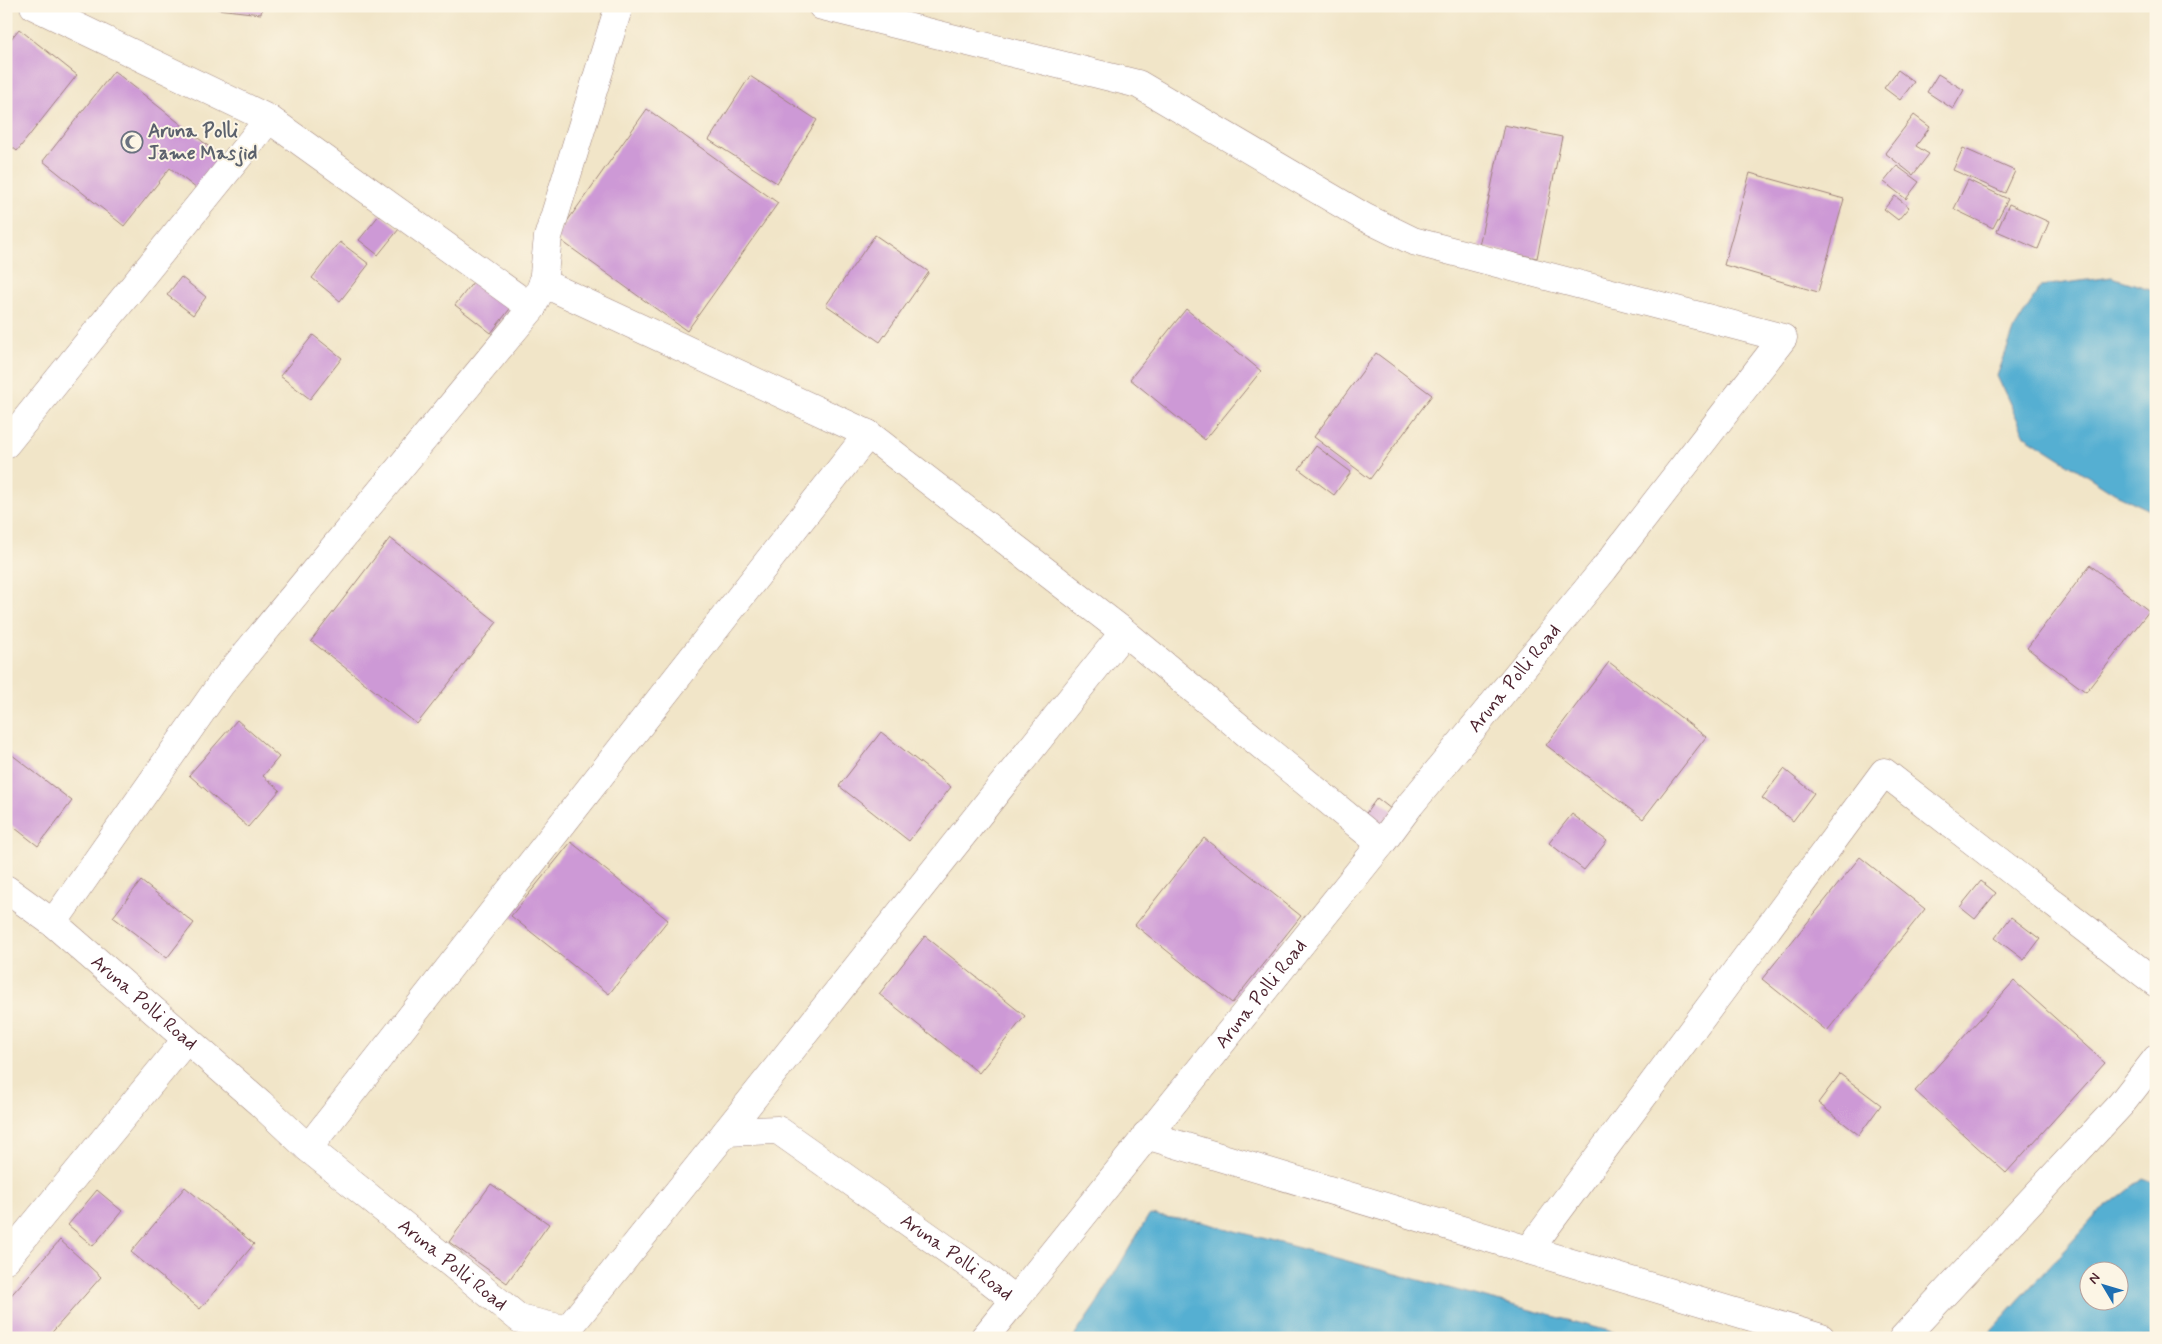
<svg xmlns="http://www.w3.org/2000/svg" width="2162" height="1344" font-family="Mynerve,sans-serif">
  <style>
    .water { fill: #55afd2; stroke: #50677e; fill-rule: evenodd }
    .building { fill: #cd99d6 }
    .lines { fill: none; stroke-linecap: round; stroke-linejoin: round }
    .street-casing { stroke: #9e827a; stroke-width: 29 }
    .street { stroke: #fff; stroke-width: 28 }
    .labels { text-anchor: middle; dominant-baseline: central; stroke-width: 4; stroke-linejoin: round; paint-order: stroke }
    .worship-label { font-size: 19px; font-weight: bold; fill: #5b616d; stroke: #fcf5e5; text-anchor: start }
    .street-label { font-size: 19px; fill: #4a1f2b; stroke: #fcf5e5 }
  </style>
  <rect width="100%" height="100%" fill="#fcf5e5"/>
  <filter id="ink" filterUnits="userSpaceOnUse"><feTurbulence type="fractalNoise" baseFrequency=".02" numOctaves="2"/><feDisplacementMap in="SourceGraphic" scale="10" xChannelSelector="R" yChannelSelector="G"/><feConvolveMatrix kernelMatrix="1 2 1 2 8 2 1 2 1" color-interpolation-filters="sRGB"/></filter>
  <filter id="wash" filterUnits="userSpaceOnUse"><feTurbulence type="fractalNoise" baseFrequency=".0096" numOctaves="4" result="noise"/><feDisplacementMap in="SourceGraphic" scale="20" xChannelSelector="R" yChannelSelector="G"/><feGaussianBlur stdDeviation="1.12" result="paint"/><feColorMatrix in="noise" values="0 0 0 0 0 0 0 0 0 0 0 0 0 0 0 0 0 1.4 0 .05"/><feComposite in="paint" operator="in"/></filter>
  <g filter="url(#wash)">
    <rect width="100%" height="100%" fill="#f1e5c8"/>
    <!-- water -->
    <path class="water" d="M2112 277 2156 291V513L2114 493 2025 436 1997 376 2014 330 2041 286Z
      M2143 1178 2156 1183V1338H1984L2098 1213ZM2090 1272H2120V1302H2090Z
      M1149 1215 1202 1222 1635 1338H1073L1097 1303Z"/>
    <g id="blocks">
      <!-- building -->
      <path class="building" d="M218 6H262L261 14 217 9Z
        M19 29 77 75 17 151 6 142V45Z
        M1898 70 1914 82 1900 100 1884 88Z
        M114 71 222 157 197 189 170 168 124 226 43 161Z
        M1938 74 1964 90 1953 109 1927 92Z
        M750 76 817 120 777 183 709 140Z
        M647 109 778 203 687 331 556 237Z
        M1914 115 1930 127 1916 146 1929 154 1913 175 1885 153Z
        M1504 125 1562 137 1537 258 1479 246Z
        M1963 148 2015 171 2005 193 1953 170Z
        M1897 166 1919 182 1906 199 1884 182Z
        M1750 173 1844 199 1818 292 1724 265Z
        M1968 180 2008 199 1993 228 1954 209Z
        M1895 196 1909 207 1898 220 1884 209Z
        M2009 204 2049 222 2038 249 1997 231Z
        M380 214 399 229 378 255 359 240Z
        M875 235 929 272 880 342 826 305Z
        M340 242 369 264 340 301 312 278Z
        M181 277 206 297 193 315 167 295Z
        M477 277 513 305 491 333 455 305Z
        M1186 309 1261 371 1205 440 1130 379Z
        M313 335 342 358 310 399 280 376Z
        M1376 353 1432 395 1370 479 1314 437Z
        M1316 446 1351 472 1334 495 1299 469Z
        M390 538 497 622 417 724 311 641Z
        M2090 565 2149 611 2086 692 2027 648Z
        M1609 662 1706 737 1643 819 1546 745Z
        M237 720 279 757 263 776 280 790 248 827 189 775Z
        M881 732 951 787 909 841 839 786Z
        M7 751 72 801 38 846 6 821Z
        M1784 769 1814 793 1793 821 1762 798Z
        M1377 798 1396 813 1382 830 1364 816Z
        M1572 814 1607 841 1584 870 1549 843Z
        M1204 838 1301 916 1232 1003 1135 925Z
        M571 842 668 920 609 994 511 916Z
        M1860 857 1925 909 1827 1031 1762 979Z
        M141 881 194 923 167 958 113 917Z
        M1981 881 1996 893 1975 919 1960 907Z
        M2011 917 2040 939 2024 960 1995 938Z
        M925 936 1025 1016 979 1073 879 994Z
        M2014 981 2105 1063 2006 1173 1915 1091Z
        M1840 1074 1881 1105 1859 1135 1818 1103Z
        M491 1184 549 1224 507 1283 449 1242Z
        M185 1187 254 1244 200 1309 131 1252Z
        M97 1190 122 1211 93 1246 68 1225Z
        M60 1240 101 1277 47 1338H6V1301Z"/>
    </g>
  </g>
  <g filter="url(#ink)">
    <use href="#blocks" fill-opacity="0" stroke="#9e827a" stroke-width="1"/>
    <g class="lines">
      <!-- street casing -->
      <g class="street-casing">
        <g id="street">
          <path d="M34 6 269 119"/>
          <path d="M543 283 548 237 619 6"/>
          <path d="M6 444 269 119 532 308"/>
          <path id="s1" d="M6 889 53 923 260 1103 308 1148 520 1319 567 1330 726 1132 778 1130 979 1272 1015 1300 1381 844 1410 805 1604 569 1783 338 1413 241 1364 217 1138 84 822 6"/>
          <path d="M53 923 221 684 532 308 543 283 868 434 1124 632 1381 844"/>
          <path d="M726 1132 1124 632"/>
          <path d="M1146 1135 1821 1338"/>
          <path d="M308 1148 868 434"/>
          <path d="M1529 1250 1884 772 2156 983"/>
          <path d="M6 1259 186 1040"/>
          <path d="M984 1338 1015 1300"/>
          <path d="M1903 1338 2121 1104 2156 1059"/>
        </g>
      </g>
      <!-- street -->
      <use href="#street" class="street"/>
    </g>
  </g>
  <!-- icons -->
  <defs>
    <g id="mosque-ring" transform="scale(1.125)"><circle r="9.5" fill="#fcf5e5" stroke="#6b7280" stroke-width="1.5"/><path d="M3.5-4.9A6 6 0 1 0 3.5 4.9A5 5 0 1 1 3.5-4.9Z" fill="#6b7280"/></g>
  </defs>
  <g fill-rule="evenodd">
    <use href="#mosque-ring" x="132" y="142"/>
  </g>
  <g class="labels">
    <!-- worship labels -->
    <g class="worship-label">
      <text x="148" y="131">Aruna Polli<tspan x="148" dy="22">Jame Masjid</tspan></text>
    </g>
    <!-- street labels -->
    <g class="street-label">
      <text stroke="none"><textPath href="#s1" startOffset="2114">Aruna Polli Road</textPath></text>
      <text stroke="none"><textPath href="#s1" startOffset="1709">Aruna Polli Road</textPath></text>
      <text stroke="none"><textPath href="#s1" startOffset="179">Aruna Polli Road</textPath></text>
      <text stroke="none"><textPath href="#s1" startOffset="1244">Aruna Polli Road</textPath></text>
      <text stroke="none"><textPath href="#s1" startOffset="584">Aruna Polli Road</textPath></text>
    </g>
  </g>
  <!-- margin -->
  <rect width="2162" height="1344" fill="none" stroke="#fcf5e5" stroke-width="25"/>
  <!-- north arrow -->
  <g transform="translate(2104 1286) rotate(308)"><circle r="24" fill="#fcf5e5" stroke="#b59f9b"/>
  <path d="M0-4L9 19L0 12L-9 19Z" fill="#1f6fb2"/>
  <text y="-8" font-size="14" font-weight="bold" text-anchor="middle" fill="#4a1f2b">N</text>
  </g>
</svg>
